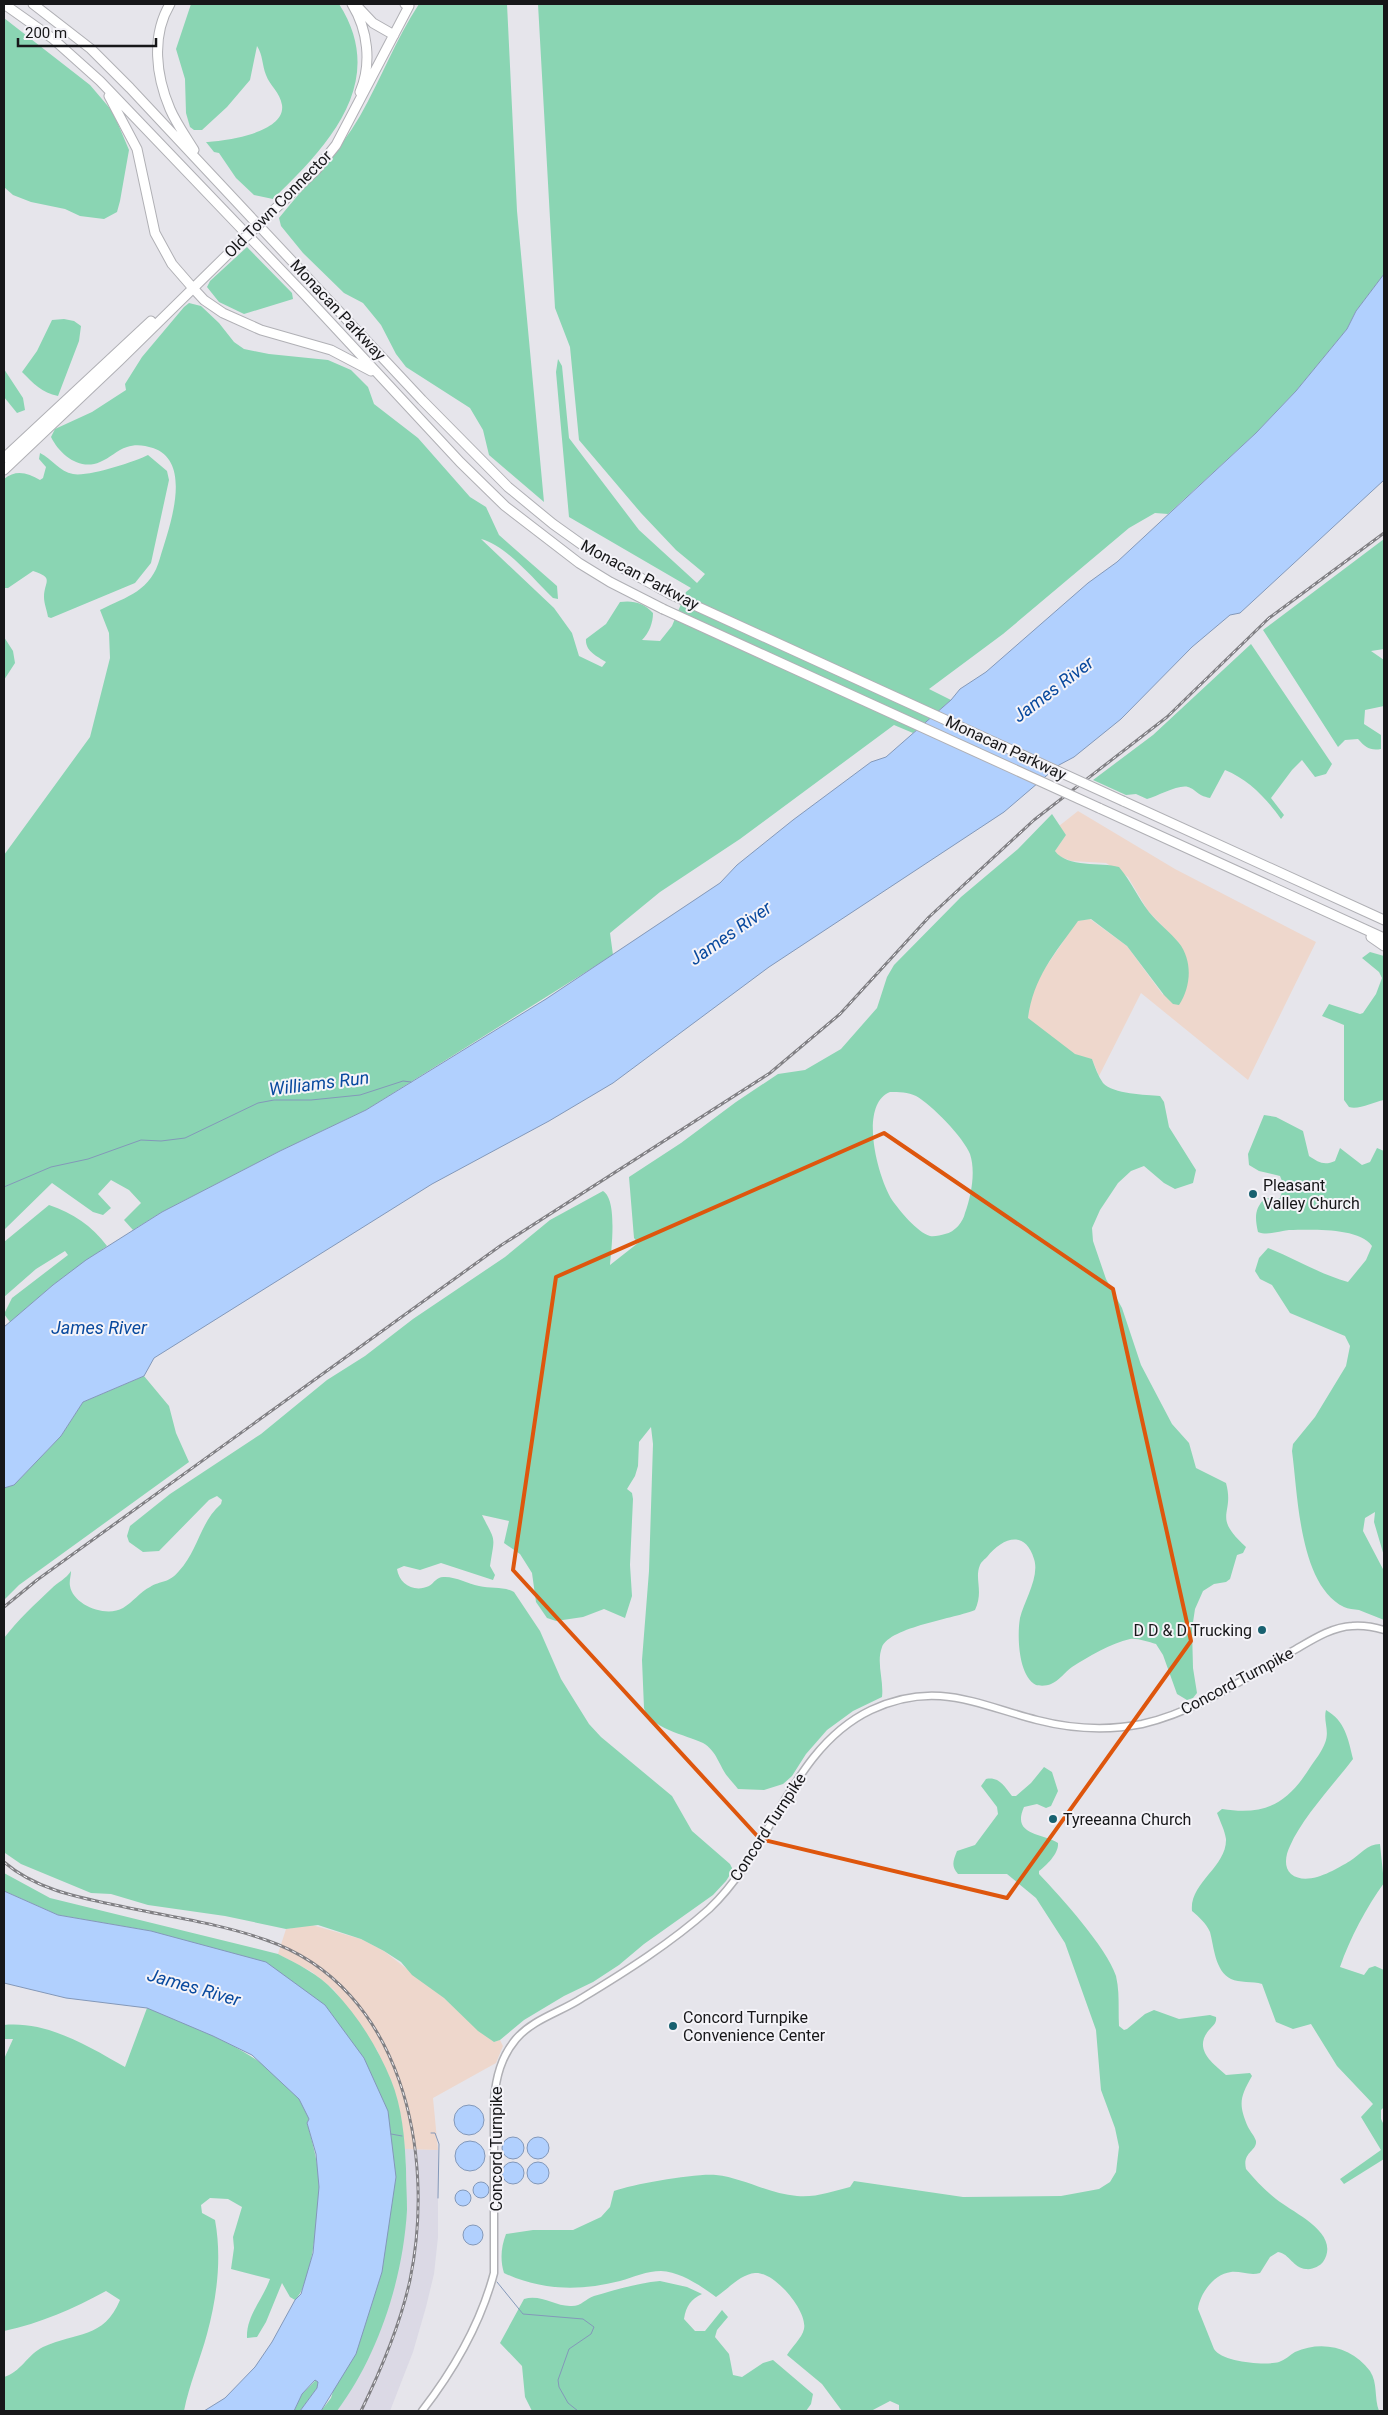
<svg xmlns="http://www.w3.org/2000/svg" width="1388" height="2415" font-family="Roboto,sans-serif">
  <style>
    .built { fill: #dbd9e5 }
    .industrial { fill: #eed7cc }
    .green { fill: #8ad5b3; fill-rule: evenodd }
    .water { fill: #b1d0fe; stroke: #8398b9 }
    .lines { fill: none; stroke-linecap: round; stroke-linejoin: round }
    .stream { stroke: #8398b9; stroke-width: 1 }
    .secondary-casing { stroke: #b0b0b5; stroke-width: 9 }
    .highway-casing { stroke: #b0b0b5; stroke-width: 11 }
    .secondary { stroke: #fff; stroke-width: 6 }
    .highway { stroke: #fff; stroke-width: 9 }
    .rail-casing { stroke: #818084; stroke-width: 3 }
    .rail { stroke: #f4f3f8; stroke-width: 1; stroke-dasharray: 4; stroke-linecap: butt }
    .highway-bridge-casing { stroke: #b0b0b5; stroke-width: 11; stroke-linecap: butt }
    .highway-bridge { stroke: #fff; stroke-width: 9 }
    .marked { fill: none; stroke: #de560d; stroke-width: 4; stroke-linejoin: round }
    .poi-dot { fill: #186170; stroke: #f4f3f8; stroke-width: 2 }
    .labels { text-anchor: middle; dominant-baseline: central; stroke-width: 4; stroke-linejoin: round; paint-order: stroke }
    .street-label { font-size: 16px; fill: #171719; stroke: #f4f3f8 }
    .poi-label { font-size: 16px; fill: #171719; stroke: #f4f3f8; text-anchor: start }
    .water-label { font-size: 18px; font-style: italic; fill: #08499e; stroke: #f4f3f8 }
  </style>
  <rect width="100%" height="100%" fill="#e6e5eb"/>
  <!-- built -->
  <path class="built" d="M405 2149 438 2150V2237L434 2274 426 2307 413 2352 390 2411H337L343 2402 406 2162Z"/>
  <!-- industrial -->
  <path class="industrial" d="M1078 811 1175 869 1316 942 1248 1080 1141 993 1099 1076 1092 1059 1075 1055 1028 1019 1030 999 1037 980 1077 921 1090 919 1127 946 1163 995 1180 944 1148 911 1128 877 1106 863 1071 861 1059 856 1055 851 1066 835 1059 826Z
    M312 1925 361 1939 384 1951 444 1998 478 2030 494 2042 500 2040 503 2046 496 2063 433 2098 438 2150 405 2149 401 2117 391 2081 377 2050 334 1990 312 1972 278 1954 286 1929Z"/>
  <!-- green -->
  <path class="green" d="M191 4H339C389 82 328 146 273 199L254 195 236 178 219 153 214 152 206 142C225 141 286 133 282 105 280 92 270 86 266 75 262 65 263 55 257 46L250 80 227 107 202 130H194L190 127 186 113 185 79 176 49Z
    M419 4H507L517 211 544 502 489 455 483 430 470 408 406 367 396 354 381 325 363 303 344 293 303 253 281 226 279 218C306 184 338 154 360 116 381 79 396 39 419 4Z
    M538 4H1384V274L1356 311 1347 329 1296 391 1256 433 1168 514 1155 513 1129 528 1003 634 929 689 951 700 913 733 894 725 740 839 660 892 610 933 613 955 366 1110 280 1151 162 1212 133 1230 124 1220 141 1203 129 1190 111 1180 98 1194 111 1208 103 1215 93 1212 52 1183 4 1230V855L90 737 110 658 109 633 100 610C128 596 151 591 160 558 169 528 194 462 153 448 144 445 135 444 127 447 117 450 110 458 100 462 80 471 60 455 51 437L55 429 92 412 126 390 125 384 142 357 184 307 189 303 201 306 219 323 234 342 244 349 269 354 328 360 351 370 368 387 374 404 418 438 470 497 486 507 499 535 557 586 558 599 553 598C534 580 506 545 481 539L554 608 572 633 579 656 602 667 606 662C597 656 585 651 586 639L606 624 620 602C633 600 644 603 653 613 653 623 649 633 642 640L660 641 672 626 686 592 691 588 569 517 556 372 558 359 562 366 569 438 639 530 697 583 705 574 676 550 641 513 579 440 570 347 555 308Z
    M4 18 90 85 113 112 129 150 120 201 117 212 104 219 80 216 65 209 31 202 13 195 4 187Z
    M247 247 292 293 293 299 244 314 219 302 207 287 210 281Z
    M64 319 74 321 81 326 79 341 58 396C42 393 33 383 22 372L37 351 52 320Z
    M4 369 23 398 25 410 17 413 4 397Z
    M40 453C52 459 60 472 73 474 88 477 134 462 148 455L167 471 169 480 151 563 135 583 51 618 48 617C47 610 44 604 44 597 44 581 55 578 33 571L8 588H4V479C16 469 28 473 40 480L43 478 46 467 39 459Z
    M1384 539V649L1371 651 1384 660V706L1365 710 1364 724 1381 735V749C1370 751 1365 747 1358 739L1345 740 1338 747 1263 630Z
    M4 637 13 651 15 663 4 680Z
    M1251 644 1332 764 1326 774 1315 777 1302 760 1292 770 1271 798 1284 815 1281 819C1267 799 1248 779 1225 770L1210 798C1196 795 1197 790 1188 787 1179 784 1158 796 1147 799L1136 794 1126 795 1093 780 1153 735Z
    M1052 814 1066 835 1055 851C1067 868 1101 862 1119 867 1131 881 1138 898 1149 912 1158 923 1170 932 1179 943 1193 961 1191 987 1179 1005L1173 1004 1164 995 1127 946 1091 919 1078 921C1055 953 1033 978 1028 1018L1075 1054 1092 1059C1095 1067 1098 1076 1103 1083 1113 1094 1146 1095 1160 1096L1164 1102 1169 1127 1196 1170 1193 1183 1175 1189 1164 1183 1144 1166 1131 1171 1118 1183 1100 1210 1092 1228 1093 1241 1106 1279 1122 1308 1141 1365 1172 1424 1189 1443 1196 1468 1226 1483C1235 1516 1211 1515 1246 1547L1243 1553 1237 1555 1230 1579 1226 1582 1214 1584 1203 1591 1195 1609 1192 1629 1193 1668 1197 1693 1193 1698 1187 1700 1177 1694 1163 1655 1156 1644C1148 1642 1138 1638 1130 1639 1111 1643 1088 1657 1072 1667 1065 1672 1059 1681 1051 1684 1047 1686 1040 1686 1036 1685 1018 1676 1017 1635 1020 1618 1024 1601 1040 1577 1034 1559 1025 1529 1002 1538 987 1557 985 1559 981 1562 980 1565 974 1579 984 1591 975 1610 957 1618 890 1627 882 1647 876 1663 884 1680 882 1697L853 1711 827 1730 806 1754 792 1776 783 1784 764 1790 738 1789C735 1785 731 1781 728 1777 719 1766 717 1751 703 1743 686 1735 649 1728 644 1708L642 1660 649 1571 653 1444 651 1427 639 1442 638 1466 635 1476 627 1489 632 1493 633 1499 630 1565 632 1596 625 1618 604 1609 583 1617 556 1621 547 1618 536 1602 532 1573 520 1554 504 1543 509 1521 482 1515C496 1543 495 1534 490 1566L495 1575 493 1580 441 1563 420 1570 404 1566 397 1569C399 1584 414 1593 429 1586 435 1582 437 1576 445 1577 457 1577 468 1584 479 1586 491 1589 503 1586 514 1592L540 1631 561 1679 589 1724 601 1737 672 1796 692 1831 730 1864 733 1870 726 1881 713 1895 644 1944 619 1965 593 1982 564 1996 524 2020 500 2040 494 2042 478 2031 444 1998 412 1975 401 1962 384 1951 361 1939 318 1925 286 1929 225 1916 148 1905 111 1894 91 1893 21 1864 5 1853 4 1638C18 1620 34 1605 51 1589 58 1582 66 1579 71 1571 71 1576 69 1581 70 1586 73 1605 106 1618 123 1608 133 1602 140 1592 150 1587 161 1580 168 1584 179 1571 198 1551 200 1522 221 1504L222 1500 217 1496 209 1500 159 1551 143 1552 129 1542 127 1536 130 1526 170 1494 261 1434 327 1380 365 1356 413 1319 505 1257 550 1220 603 1191C618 1200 611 1251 610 1265L638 1243 634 1238 629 1177 681 1143 736 1102 778 1074 805 1070 841 1049 877 1008 887 977 894 965 961 897 1018 849ZM890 1092C899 1092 908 1092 916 1096 931 1104 964 1138 970 1154 976 1172 971 1196 965 1213 963 1222 955 1232 945 1234 941 1235 934 1237 930 1236 917 1232 900 1211 892 1200 878 1178 858 1105 890 1092Z
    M1370 952 1384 956V1100C1373 1102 1359 1110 1349 1107L1344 1100V1025L1322 1016 1329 1004 1360 1014 1363 1013 1376 994 1382 978 1379 972 1362 958Z
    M1264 1115 1276 1117 1303 1131 1309 1156C1318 1162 1324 1166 1335 1161L1340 1148 1362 1165 1370 1162 1377 1148 1384 1151V1556L1374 1522 1375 1512 1365 1518 1363 1531 1384 1571V1620C1376 1617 1367 1613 1359 1610 1354 1609 1348 1609 1344 1607 1299 1585 1298 1495 1292 1451L1293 1444 1315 1417 1346 1366 1350 1346 1345 1336 1290 1313 1272 1285 1260 1279 1255 1271 1259 1258 1268 1248C1295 1259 1320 1274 1348 1282L1366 1260 1372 1246C1358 1227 1311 1230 1289 1230 1278 1231 1268 1236 1258 1232 1255 1218 1254 1209 1265 1198H1280L1284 1186 1280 1176 1259 1171 1249 1165 1248 1154Z
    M49 1205C73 1213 92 1226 107 1246L53 1285 10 1322 4 1314 12 1298 68 1255 65 1251 36 1269 4 1297V1242Z
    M144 1376 169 1406 176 1433 189 1462 19 1585 4 1600V1488L14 1485 61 1436 83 1402Z
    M1326 1710C1345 1721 1348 1738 1353 1759 1334 1784 1302 1818 1290 1846 1286 1854 1283 1867 1291 1874 1307 1887 1335 1870 1350 1861 1360 1855 1367 1844 1380 1844L1384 1883C1366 1908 1350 1938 1340 1967L1364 1975 1369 1968 1375 1966 1384 1970V2107L1381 2110V2119L1384 2125V2159L1344 2184 1340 2179 1381 2150 1361 2117 1373 2104 1337 2066 1311 2024 1293 2029 1276 2022 1262 1984C1253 1981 1239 1983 1231 1979 1215 1971 1214 1947 1210 1932 1206 1923 1199 1917 1192 1911 1189 1883 1227 1867 1226 1839 1225 1831 1220 1821 1217 1813L1222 1809C1266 1816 1288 1803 1311 1766 1316 1759 1322 1751 1325 1743 1330 1731 1323 1721 1326 1710Z
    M1044 1767 1052 1772 1058 1791 1051 1806 1046 1808 1037 1804 1024 1807C1011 1836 1043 1833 1058 1843 1059 1853 1047 1865 1039 1871V1874C1060 1896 1107 1948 1116 1976 1120 1993 1118 2009 1119 2026L1124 2030 1127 2029 1145 2014 1154 2010 1179 2019 1210 2015 1216 2017C1217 2023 1213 2026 1209 2030 1193 2049 1212 2063 1226 2075L1250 2073 1252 2076C1240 2097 1238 2104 1248 2127 1250 2131 1255 2137 1256 2141 1257 2151 1242 2152 1246 2169 1255 2180 1265 2190 1276 2199 1293 2213 1342 2233 1323 2262 1320 2266 1312 2270 1306 2269 1293 2268 1290 2254 1278 2252L1270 2257 1260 2273C1250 2276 1241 2271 1231 2272 1214 2274 1200 2293 1198 2309L1214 2349C1222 2362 1265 2366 1279 2362 1285 2360 1290 2355 1295 2352 1322 2340 1352 2347 1370 2371 1378 2383 1374 2398 1379 2411H899V2405L890 2401 871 2411H842L822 2384 787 2355C791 2348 802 2338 804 2329 808 2311 774 2271 755 2273 741 2274 728 2289 716 2297 701 2286 681 2272 661 2271 647 2271 634 2277 620 2281 581 2291 542 2291 504 2273 500 2260 501 2247 506 2234L533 2230H573L601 2217 610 2207 614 2191C634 2184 696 2173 716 2175 744 2178 769 2194 797 2196 815 2198 833 2191 850 2187L854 2181 963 2197 1061 2196 1099 2189 1110 2182 1116 2172 1119 2147 1115 2128 1101 2090 1096 2030 1065 1943 1036 1898 1007 1874H958C951 1866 953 1861 957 1851L975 1845 998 1814 997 1807 981 1786 986 1779C999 1776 1005 1787 1012 1796H1016L1031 1783Z
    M4 1873 50 1898 278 1954C297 1964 319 1974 334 1991 358 2016 378 2048 391 2080 402 2107 405 2139 406 2169 406 2183 407 2197 407 2210 403 2280 378 2356 337 2411H321L331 2398 396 2177 151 1931 58 1915 4 1891Z
    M147 2008C196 2027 293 2064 309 2119L307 2123C313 2144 319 2165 319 2188 318 2213 313 2283 295 2300L290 2297 282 2283 266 2322 257 2337 247 2338C246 2316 263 2299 270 2279L231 2269 234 2248 233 2237 242 2207 228 2199 210 2198 201 2205 202 2213 215 2220C222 2258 217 2297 207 2334 200 2360 189 2385 184 2411H4V2377C20 2373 28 2354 43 2347 76 2332 104 2339 120 2300L106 2291C73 2309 41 2323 4 2331V2059L13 2039H4V2025C48 2021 88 2046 125 2067Z
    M660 2281 687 2287 702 2294C691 2299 686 2306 684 2319L695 2331H705L722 2310 728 2317 717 2330 715 2337 729 2354 733 2375 742 2377 763 2363 773 2360 813 2394 811 2404 806 2411H532L525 2397 522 2366 500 2343 524 2299C541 2294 554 2306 570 2306 581 2307 585 2299 594 2296 615 2290 638 2283 660 2281Z
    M316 2380 318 2382 317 2388 300 2411H294L302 2394Z"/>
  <!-- water -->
  <path class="water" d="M1384 274V480L1240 613 1230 615 1192 647 1121 719 1074 757 1059 765 1004 812 769 967 613 1083 549 1121 432 1184 154 1358 144 1376 83 1402 61 1436 14 1485 4 1488V1327L53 1285 86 1260 162 1212 280 1151 366 1110 546 999 720 883 737 865 793 820 871 762 886 757 951 700 960 689 986 672 1088 583 1117 562 1256 433 1296 391 1347 329 1356 311Z
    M4 1891 58 1915 151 1931 266 1962 325 2005 364 2058 388 2111 396 2177 382 2272 356 2354 321 2411H300L317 2388 318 2382 315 2380 302 2394 294 2411H204L225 2398 255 2367 272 2342 295 2300 301 2294 313 2253 319 2187 316 2154 307 2123 309 2119 299 2099 252 2055 213 2036 147 2008 66 1998 4 1983Z
    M454 2120a15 15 0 1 1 30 0a15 15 0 1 1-30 0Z
    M502 2148a11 11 0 1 1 22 0a11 11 0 1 1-22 0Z
    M527 2148a11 11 0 1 1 22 0a11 11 0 1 1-22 0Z
    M455 2156a15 15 0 1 1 30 0a15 15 0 1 1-30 0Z
    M527 2173a11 11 0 1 1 22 0a11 11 0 1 1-22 0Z
    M502 2173a11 11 0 1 1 22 0a11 11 0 1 1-22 0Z
    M473 2190a8 8 0 1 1 16 0a8 8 0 1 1-16 0Z
    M455 2198a8 8 0 1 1 16 0a8 8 0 1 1-16 0Z
    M463 2235a10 10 0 1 1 20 0a10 10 0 1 1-20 0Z"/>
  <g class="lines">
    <!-- stream -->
    <path class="stream" d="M4 1187 51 1167 88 1159 141 1140 161 1141 185 1138 258 1103 274 1100H311L360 1095 403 1081 411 1082
      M431 2133H435L439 2144 438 2198
      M391 2134 402 2136
      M497 2282 523 2314 583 2319 594 2327 591 2334 569 2349 558 2380 559 2387 568 2403 578 2411"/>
    <!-- secondary casing -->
    <g class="secondary-casing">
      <path id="secondary" d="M422 2411C453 2371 481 2322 494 2273V2100C496 2077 501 2057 516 2039 533 2019 561 2012 582 1998 625 1972 671 1943 709 1909 772 1850 791 1748 871 1710 935 1680 976 1704 1037 1720 1072 1729 1107 1731 1142 1724 1195 1712 1244 1679 1291 1652 1309 1642 1330 1627 1352 1626 1363 1625 1374 1627 1384 1630"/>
    </g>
    <!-- highway casing -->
    <g class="highway-casing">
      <path id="highway" d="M4 4 52 38 100 81 304 294 460 462 505 506 579 563 610 582 663 609
        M33 4 91 49 130 88 422 400 508 487 553 524 588 549 670 594
        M170 4C151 36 156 76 170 109 176 123 186 137 194 150
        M352 4C368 30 372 64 360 92
        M357 6 373 23 394 35
        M109 96 137 149 155 233 172 264 192 287 204 300 223 313 261 330 331 350 371 371
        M275 209 316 170 336 145 409 6 405 4
        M4 458 151 321
        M4 470 119 361 231 251
        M1123 801 1384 920
        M1099 808 1384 938
        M1371 937 1384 946"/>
    </g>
    <!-- secondary -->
    <use href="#secondary" class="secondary"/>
    <!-- highway -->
    <use href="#highway" class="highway"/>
    <!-- rail casing -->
    <g class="rail-casing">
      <path id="rail" d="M4 1607 37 1580 500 1246 770 1073 840 1014 929 917 1034 820 1167 717 1269 618 1384 533
        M4 1862C40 1893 89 1899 134 1909 178 1918 224 1925 266 1940 403 1987 436 2154 410 2280 400 2326 381 2370 361 2411"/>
    </g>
    <!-- rail -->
    <use href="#rail" class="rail"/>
    <!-- highway-bridge casing -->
    <g class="highway-bridge-casing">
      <path id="highway-bridge" d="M231 251 275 209
        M670 594 1123 801
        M663 609 1099 808"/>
    </g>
    <!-- highway-bridge -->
    <use href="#highway-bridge" class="highway-bridge"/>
  </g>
  <!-- marked area -->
  <path class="marked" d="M884 1133 1113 1289 1191 1641 1007 1898 760 1839 513 1570 556 1277Z"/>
  <!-- markers -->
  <g class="poi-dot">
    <circle cx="1253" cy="1194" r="5"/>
    <circle cx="1262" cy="1630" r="5"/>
    <circle cx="1053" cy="1819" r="5"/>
    <circle cx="673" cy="2026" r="5"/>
  </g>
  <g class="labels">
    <!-- street labels -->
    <g class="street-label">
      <text transform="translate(278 204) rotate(-45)">Old Town Connector</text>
      <text transform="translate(338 310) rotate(47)">Monacan Parkway</text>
      <text transform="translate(640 575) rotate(28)">Monacan Parkway</text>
      <text transform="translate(1006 748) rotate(25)">Monacan Parkway</text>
      <text transform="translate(1237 1681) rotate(-28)">Concord Turnpike</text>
      <text transform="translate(768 1827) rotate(-57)">Concord Turnpike</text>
      <text transform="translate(496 2149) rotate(-90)">Concord Turnpike</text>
    </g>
    <!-- poi labels -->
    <g class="poi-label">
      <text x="1263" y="1185">Pleasant<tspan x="1263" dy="18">Valley Church</tspan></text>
      <text x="1252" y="1630" text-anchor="end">D D &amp; D Trucking</text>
      <text x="1063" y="1819">Tyreeanna Church</text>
      <text x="683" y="2017">Concord Turnpike<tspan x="683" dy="18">Convenience Center</tspan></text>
    </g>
    <!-- water labels -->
    <g class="water-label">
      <text transform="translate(1053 689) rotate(-37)">James River</text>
      <text transform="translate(730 933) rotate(-35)">James River</text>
      <text transform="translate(319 1083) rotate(-7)">Williams Run</text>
      <text x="99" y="1327">James River</text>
      <text transform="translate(194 1987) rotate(16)">James River</text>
    </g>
  </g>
  <!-- border -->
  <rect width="1388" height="2415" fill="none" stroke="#171719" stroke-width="10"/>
  <!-- scale -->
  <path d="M18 38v8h138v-8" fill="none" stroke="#171719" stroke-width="2.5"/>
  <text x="25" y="38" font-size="15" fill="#171719" stroke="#f4f3f8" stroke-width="4" paint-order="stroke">200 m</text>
</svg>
